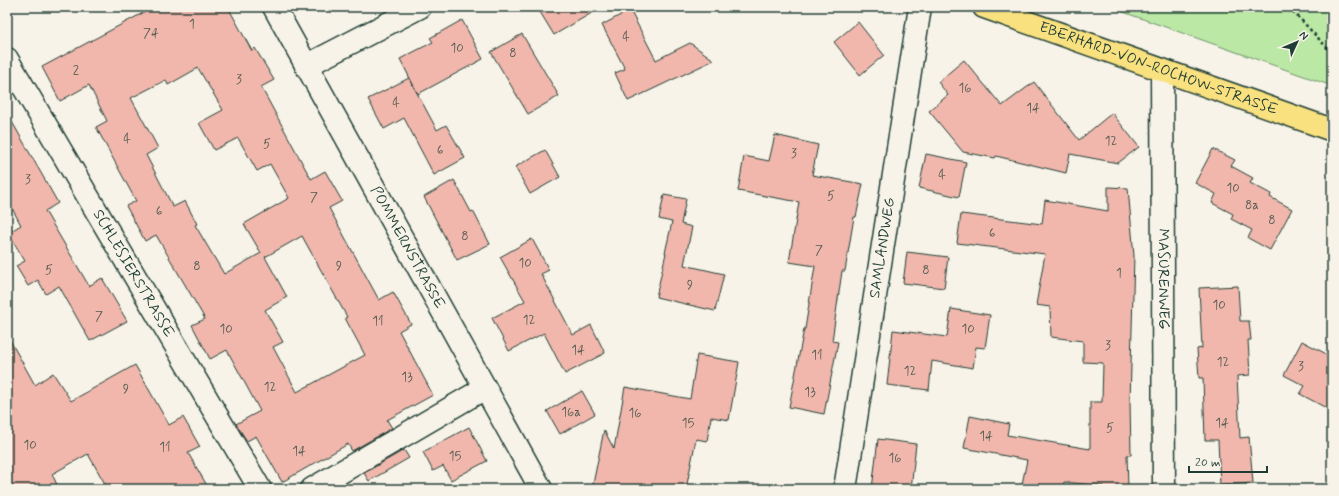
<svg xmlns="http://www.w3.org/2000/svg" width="1339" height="496" font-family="Mynerve,sans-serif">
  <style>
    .green { fill: #bce8a5; stroke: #6e926c }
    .building { fill: #f1b7ac; stroke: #1f3d34; fill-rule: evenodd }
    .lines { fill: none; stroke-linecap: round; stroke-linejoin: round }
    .minor-casing { stroke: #1f3d34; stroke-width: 25 }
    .major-casing { stroke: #1f3d34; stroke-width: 25 }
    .path { stroke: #1f3d34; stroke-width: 2.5; stroke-dasharray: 3 3; stroke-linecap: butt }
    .minor { stroke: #f7f3e8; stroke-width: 22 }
    .major { stroke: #fae180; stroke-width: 22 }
    .labels { text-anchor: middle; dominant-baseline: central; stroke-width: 4; stroke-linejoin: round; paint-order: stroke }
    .number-label { font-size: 13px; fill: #545c52 }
    .street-label { font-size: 15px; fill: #1f3d34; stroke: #f7f3e8 }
  </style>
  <rect width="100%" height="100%" fill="#f7f3e8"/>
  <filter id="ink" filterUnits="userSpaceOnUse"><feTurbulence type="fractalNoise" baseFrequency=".025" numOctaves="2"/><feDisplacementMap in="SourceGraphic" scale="8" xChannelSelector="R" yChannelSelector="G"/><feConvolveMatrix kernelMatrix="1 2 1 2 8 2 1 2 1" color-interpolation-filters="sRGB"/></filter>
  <g filter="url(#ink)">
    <!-- green -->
    <path class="green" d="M1109 7H1332V86Z"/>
    <!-- building -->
    <path class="building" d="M154 7H228L252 51 255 48 274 80 261 87 311 179 325 171 342 201 329 208 379 300 393 292 411 324 399 331 433 395 387 420 392 428 352 451 348 444 282 482 256 436 247 441 236 424 260 411 227 350 210 359 192 325 205 319 156 235 145 241 126 206 136 201 96 127 107 121 89 85 60 101 42 67ZM198 68 223 110 199 123 214 150 238 138 257 171 270 164 289 198 244 224 261 253 224 274 195 225 197 224 185 201 173 207 146 155 158 148 131 98 166 80 168 85ZM302 236 347 317 345 318 365 355 297 392 273 347 283 342 265 310 287 297 265 257Z
      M537 7H602L554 35Z
      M630 10 656 60 690 43 714 60 628 101 615 73 625 69 602 25Z
      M462 20 483 59 418 94 400 59 433 42 430 38Z
      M858 22 884 55 860 75 834 42Z
      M522 34 559 96 528 114 491 52Z
      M964 60 1002 106 1034 82 1079 140 1112 113 1139 147 1118 163 1070 154 1066 173 996 156 995 158 963 152 929 111 948 95 938 82Z
      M409 78 437 130 446 125 465 158 434 175 404 118 384 129 368 99Z
      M7 113 58 203 45 211 89 286 102 278 127 321 90 341 59 286 46 294 38 280 28 286 16 266 25 261 8 233 21 225 7 199Z
      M775 135 818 145 812 175 863 184 856 217H854L845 271H842L832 341 838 342 824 414 789 407 804 329H805L815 266 789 262 799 202 738 191 744 156 769 161Z
      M1213 149 1235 160 1231 166 1253 178 1250 183 1271 194 1270 197 1292 209 1270 250 1248 238 1252 230 1231 219 1233 214 1212 203 1216 194 1195 183Z
      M545 150 560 177 530 194 515 167Z
      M926 154 966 162 959 197 919 188Z
      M454 180 471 212 473 211 490 244 457 260 424 197Z
      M1108 187 1128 188 1134 256 1130 402 1131 455H1127L1128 488 1103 489V486L1064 482 1063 489H1021L1027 460 964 448 970 416 1009 424 1007 435 1090 449V402H1102L1103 363 1083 362V341L1051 337 1050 307 1036 305 1045 254 957 243 961 214 1042 224 1045 200 1108 211Z
      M664 195 686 199 681 224 692 227 684 265 724 274 715 311 656 297 666 253H665L672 222 659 219Z
      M532 239 549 270 541 274 573 335 591 325 605 353 565 374 544 333 509 351 492 318 525 301 500 257Z
      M907 252 948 257 944 288 903 283Z
      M1238 286 1240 321H1249L1251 340H1248L1250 375 1237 376 1240 438 1249 437 1253 483 1220 485 1218 440H1205L1203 378H1199L1197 349 1202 348 1199 288Z
      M951 309 990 315 985 348 976 347 973 368 932 361 929 390 887 385 893 330 947 337Z
      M7 335 35 385 53 373 71 401 135 365 169 425 183 417 200 447 188 453 209 489H108L88 454 52 474 59 489H7Z
      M1302 341 1332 357V411L1300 394 1305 386 1284 375Z
      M697 355 739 362 729 420 711 417 707 441 696 439 686 489H592L604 430 614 449 625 387 690 399Z
      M582 391 595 414 560 434 547 411Z
      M469 427 487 461 451 480 443 466 433 471 423 452Z
      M878 439 916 444 911 489H872Z
      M404 450 409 458 369 481 364 473Z"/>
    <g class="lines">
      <!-- minor casing -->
      <g class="minor-casing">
        <g id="minor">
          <path id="s1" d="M274 7 541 489"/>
          <path id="s2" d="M7 59 260 489"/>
          <path d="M306 66 420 7"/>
          <path id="s3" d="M1162 70 1164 489"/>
          <path d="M312 489 485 388"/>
          <path id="s4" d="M845 489 920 7"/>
        </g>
      </g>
      <!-- major casing -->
      <g class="major-casing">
        <g id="major">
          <path id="s5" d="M984 7 1332 130"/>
        </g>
      </g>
      <!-- path -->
      <path class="path" d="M1289 7 1332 53"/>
      <!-- minor -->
      <use href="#minor" class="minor"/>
      <!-- major -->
      <use href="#major" class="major"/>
    </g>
  </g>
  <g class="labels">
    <!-- number labels -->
    <g class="number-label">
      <text x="192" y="24">1</text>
      <text x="151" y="33">74</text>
      <text x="626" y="37">4</text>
      <text x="457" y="48">10</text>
      <text x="513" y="53">8</text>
      <text x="76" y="70">2</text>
      <text x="239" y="79">3</text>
      <text x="965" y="88">16</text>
      <text x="396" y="103">4</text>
      <text x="1033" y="108">14</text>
      <text x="127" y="139">4</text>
      <text x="1111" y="141">12</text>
      <text x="267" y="144">5</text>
      <text x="440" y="150">6</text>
      <text x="794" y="153">3</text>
      <text x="942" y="175">4</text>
      <text x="28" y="179">3</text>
      <text x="1233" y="188">10</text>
      <text x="831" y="196">5</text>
      <text x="314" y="197">7</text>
      <text x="1252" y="205">8a</text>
      <text x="159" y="211">6</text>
      <text x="1272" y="220">8</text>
      <text x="992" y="233">6</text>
      <text x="465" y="236">8</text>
      <text x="819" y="250">7</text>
      <text x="525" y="263">10</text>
      <text x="197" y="266">8</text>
      <text x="339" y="266">9</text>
      <text x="49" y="270">5</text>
      <text x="926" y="270">8</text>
      <text x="1119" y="273">1</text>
      <text x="690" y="285">9</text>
      <text x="1219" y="305">10</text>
      <text x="99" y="316">7</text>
      <text x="529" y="320">12</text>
      <text x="378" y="321">11</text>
      <text x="226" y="329">10</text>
      <text x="968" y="329">10</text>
      <text x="1108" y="345">3</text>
      <text x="578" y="350">14</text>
      <text x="817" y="355">11</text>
      <text x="1223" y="362">12</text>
      <text x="1301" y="366">3</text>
      <text x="910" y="371">12</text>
      <text x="407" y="377">13</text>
      <text x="270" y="387">12</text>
      <text x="126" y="389">9</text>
      <text x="810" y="392">13</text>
      <text x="571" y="412">16a</text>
      <text x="635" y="413">16</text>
      <text x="688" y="423">15</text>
      <text x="1222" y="423">14</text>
      <text x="1110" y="428">5</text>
      <text x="986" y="436">14</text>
      <text x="30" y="445">10</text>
      <text x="165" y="447">11</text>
      <text x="299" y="451">14</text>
      <text x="455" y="456">15</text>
      <text x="895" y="458">16</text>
    </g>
    <!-- street labels -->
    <g class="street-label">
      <text stroke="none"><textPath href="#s5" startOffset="185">EBERHARD-VON-ROCHOW-STRASSE</textPath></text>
      <text stroke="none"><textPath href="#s1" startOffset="275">POMMERNSTRASSE</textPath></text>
      <text stroke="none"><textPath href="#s4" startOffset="244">SAMLANDWEG</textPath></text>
      <text stroke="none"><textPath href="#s2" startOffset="249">SCHLESIERSTRASSE</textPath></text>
      <text stroke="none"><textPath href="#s3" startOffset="209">MASURENWEG</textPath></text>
    </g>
  </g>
  <!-- margin -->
  <rect width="1339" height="496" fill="none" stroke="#f7f3e8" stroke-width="24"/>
  <rect x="12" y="12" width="1315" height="472" fill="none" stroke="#1f3d34" stroke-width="1.5" filter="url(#ink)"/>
  <!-- north arrow -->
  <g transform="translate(1297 42) rotate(46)" stroke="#f7f3e8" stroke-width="3" paint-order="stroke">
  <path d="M0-3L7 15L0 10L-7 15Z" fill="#1f3d34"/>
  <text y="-6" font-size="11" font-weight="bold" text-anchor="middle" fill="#1f3d34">N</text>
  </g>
  <!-- scale -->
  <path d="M1189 466v6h78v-6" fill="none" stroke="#1f3d34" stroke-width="2"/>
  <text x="1195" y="466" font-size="12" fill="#1f3d34" stroke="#f7f3e8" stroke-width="3" paint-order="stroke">20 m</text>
</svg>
